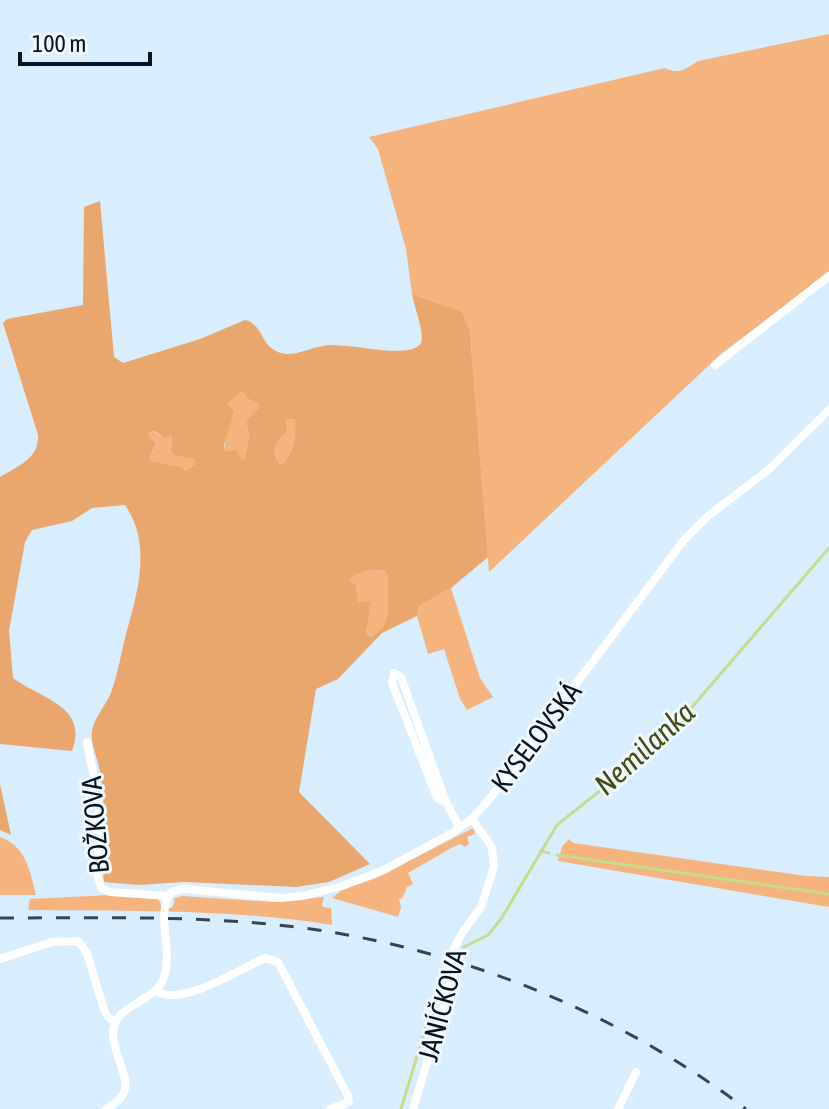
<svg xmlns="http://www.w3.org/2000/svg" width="829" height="1109" font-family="'Asap Condensed',sans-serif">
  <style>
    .green { fill: #f5b47d }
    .forest { fill: #e9a76e; fill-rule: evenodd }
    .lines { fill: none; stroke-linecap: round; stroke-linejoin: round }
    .stream { stroke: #c7dc8c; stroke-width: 3 }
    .minor { stroke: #fff; stroke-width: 8 }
    .rail { stroke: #374550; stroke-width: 3; stroke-dasharray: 14 14; stroke-linecap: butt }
    .labels { text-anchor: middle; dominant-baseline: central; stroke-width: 6; stroke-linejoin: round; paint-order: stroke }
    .street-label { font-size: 28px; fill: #08141d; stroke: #f1f8fd }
    .water-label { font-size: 30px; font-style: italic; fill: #414e14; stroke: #f1f8fd }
  </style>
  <rect width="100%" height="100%" fill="#d8edfd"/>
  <!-- green -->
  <path class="green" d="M829 34V272L722 353 489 572 470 332 461 312 412 294 406 249 378 149 369 137 665 68C679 75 686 69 698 61Z
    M242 391 246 398 259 402V408L246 420 249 438 244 460H240L233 452H225C223 438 231 424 232 409L228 404Z
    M295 419C296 436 294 450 283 464H280C270 451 276 440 288 431L286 420Z
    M153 431 163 437 172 436 171 451C178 458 187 454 195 459V464L186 471 180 467 152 461 150 459 156 443 150 437 149 432Z
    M384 570 388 575C385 601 396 619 372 637L366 633 370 600 358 604 356 585 349 579 364 571Z
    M451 588 480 678 493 697 467 710 460 699 444 649 428 654 417 616 419 606Z
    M473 828 475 834 467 837 469 844 465 847 460 844 453 847 408 873 413 884 407 887 403 897 399 900 401 907 398 917 332 898 342 890 376 878Z
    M0 837C26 846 30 871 36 895H0Z
    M569 839 573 843 806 876 829 877V907L558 861 562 847Z
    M111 895 157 896 162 908H172L175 901 173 899 182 896 273 902 324 897 322 905 323 907 331 908 332 925C232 909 129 911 28 910L30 899Z"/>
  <!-- forest -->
  <path class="forest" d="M100 201 114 357 123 363 200 339 245 320C262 324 261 343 274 350 289 360 308 348 323 346 331 344 340 346 348 346 364 347 412 358 421 343 425 334 414 306 412 294L462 312 470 332 488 557 451 588 419 606 417 616 382 633 338 679 316 689 299 792 370 864 329 882 296 887 185 882 138 885 104 882C100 843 108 807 99 767 97 757 90 741 92 731 94 718 106 705 111 693 118 673 121 654 126 634 138 591 152 544 125 505L92 508 72 521 32 530 25 542 9 631 13 678C41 699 89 706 72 751L0 744V477C19 465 39 459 38 435L3 323 7 319 83 305 84 207ZM242 391 246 398 259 403V408L246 420 249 438 244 460 240 459 237 450 225 452 224 445 234 412 228 404ZM295 419C296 436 294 450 283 464H280C269 451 277 440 288 431L286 420ZM154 431 165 438 172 436 171 451 175 455 195 459V464L186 471 181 467 152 461 150 458 156 443 150 437 149 432ZM384 570 388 575C385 601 396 621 371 637L366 633 371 600 358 603 356 585 349 579 364 571Z
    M0 784 11 835 0 830Z"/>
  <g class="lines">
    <!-- stream -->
    <path class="stream" d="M540 851 549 853
      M557 855 829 894
      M464 947 488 935 501 919 557 825 646 754 686 714 829 548
      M401 1109 442 974"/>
    <!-- minor -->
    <path class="minor" d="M715 365 829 276
      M87 742 99 802 97 873 101 888 110 892 168 896
      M446 802 437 798 392 683 394 673 401 677 446 802 460 828
      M0 959 52 942 78 941 87 953 104 1010 108 1017 116 1022
      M156 991C182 1008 240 968 266 958L278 962 348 1096 349 1102 330 1109
      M106 1109C145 1089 113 1064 113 1034 113 1005 151 1003 162 982 176 955 154 917 171 892L183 889 280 898 303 896 342 886 384 870 450 834 472 819 492 796 684 540 708 516 767 471 829 410
      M413 1109 451 982 446 968 447 963 462 933 481 907 494 867 492 847 472 819
      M618 1109 636 1072"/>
    <!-- rail -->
    <path class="rail" d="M0 918C98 918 198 915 296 927 456 947 617 1011 746 1109"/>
  </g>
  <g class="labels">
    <!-- street labels -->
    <g class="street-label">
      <text transform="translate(536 737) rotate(-53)">KYSELOVSKÁ</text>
      <text transform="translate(95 825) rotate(-95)">BOŽKOVA</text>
      <text transform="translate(442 1005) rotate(-75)">JANÍČKOVA</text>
    </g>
    <!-- water labels -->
    <g class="water-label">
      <text transform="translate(644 748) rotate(-42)">Nemilanka</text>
    </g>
  </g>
  <!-- scale -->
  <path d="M20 52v12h130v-12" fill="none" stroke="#08141d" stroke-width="4"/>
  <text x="32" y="52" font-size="24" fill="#08141d" stroke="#f1f8fd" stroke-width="6" paint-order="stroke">100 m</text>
</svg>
